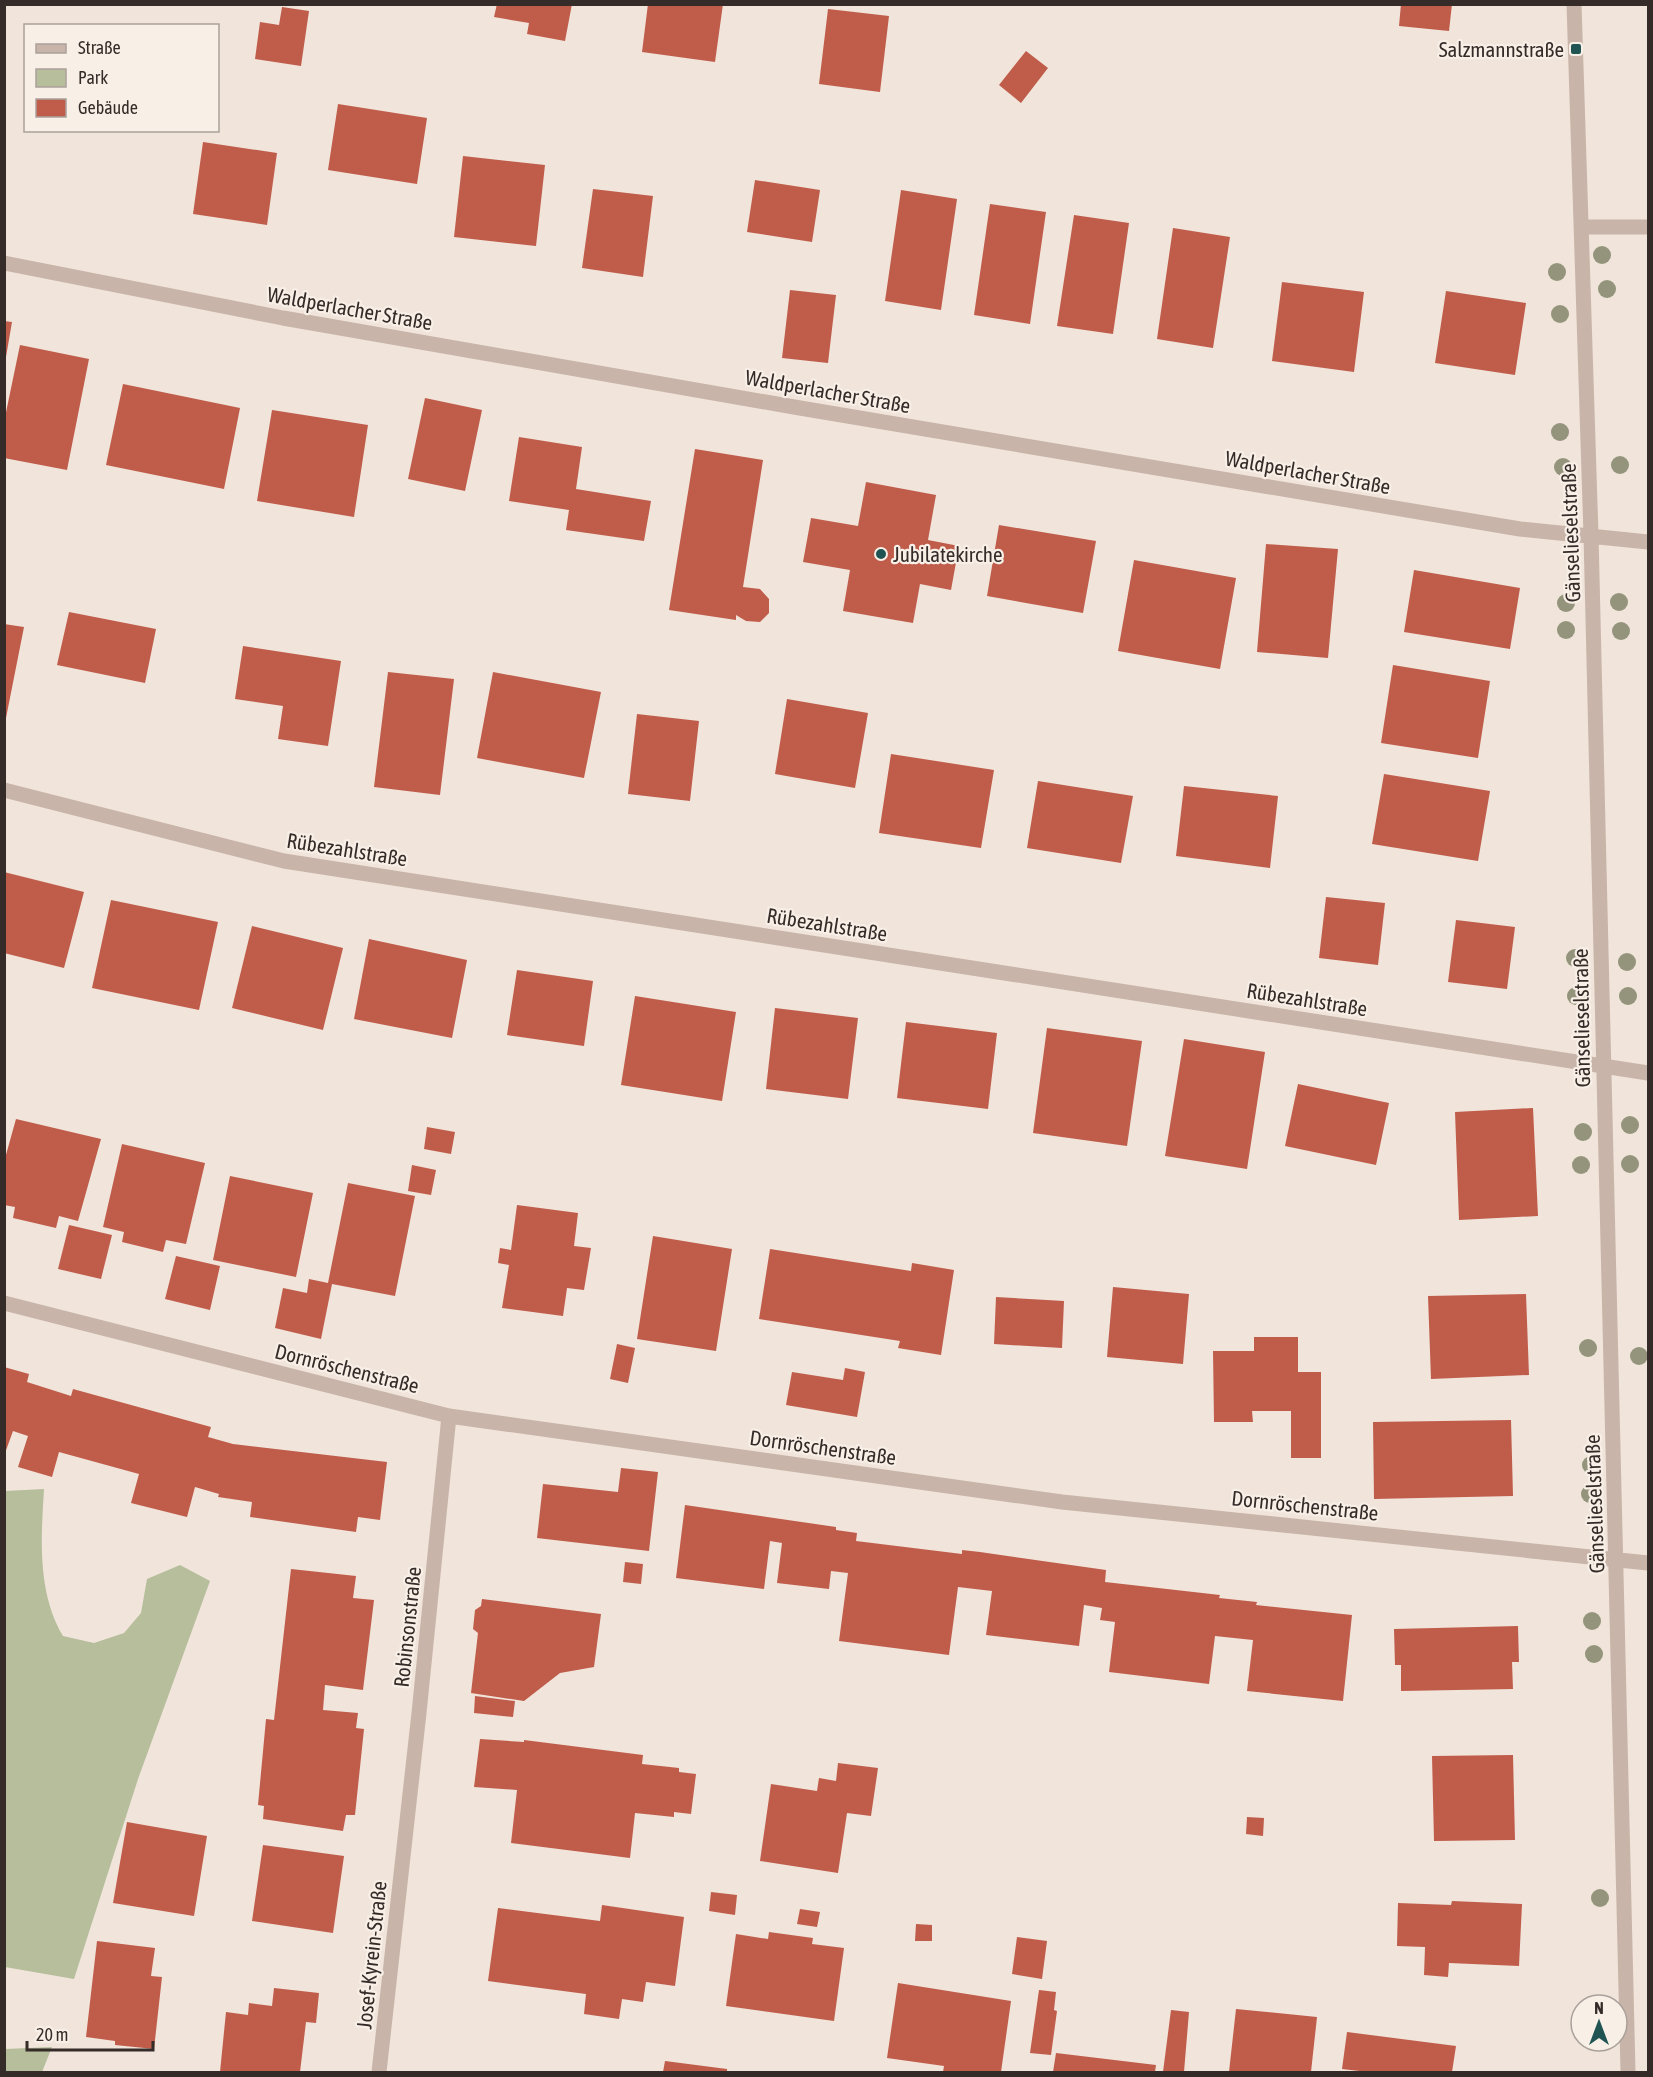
<svg xmlns="http://www.w3.org/2000/svg" width="1653" height="2077" font-family="'Asap Condensed',sans-serif">
  <style>
    .green { fill: #b6be9c }
    .building { fill: #c05c4a }
    .lines { fill: none; stroke-linecap: round; stroke-linejoin: round }
    .minor { stroke: #c8b4a8; stroke-width: 15 }
    .tree { fill: #93947b }
    .poi-dot { fill: #1f5453; stroke: #f8efe7; stroke-width: 2 }
    .labels { text-anchor: middle; dominant-baseline: central; stroke-width: 4.5; stroke-linejoin: round; paint-order: stroke }
    .poi-label { font-size: 21px; fill: #352b28; stroke: #f8efe7; text-anchor: end }
    .street-label { font-size: 21px; fill: #352b28; stroke: #f8efe7 }
  </style>
  <rect width="100%" height="100%" fill="#f0e4db"/>
  <!-- green -->
  <path class="green" d="M44 1489C41 1538 37 1592 63 1636L94 1643 124 1633 141 1613 147 1579 180 1565 210 1581 138 1779 74 1979 5 1967V1491Z
    M52 2047 42 2072H5V2049Z"/>
  <!-- building -->
  <path class="building" d="M497 4H572L565 41 527 34 529 23 494 17Z
    M648 4H723L715 62 642 52Z
    M1401 4H1452L1449 31 1399 26Z
    M282 7 309 11 301 66 255 59 260 22 279 25Z
    M828 9 889 16 880 92 819 84Z
    M1026 51 1048 68 1021 103 999 85Z
    M338 104 427 118 417 184 328 170Z
    M203 142 277 153 267 225 193 214Z
    M463 156 545 165 536 246 454 237Z
    M755 180 820 190 812 242 747 232Z
    M593 189 653 196 643 277 582 268Z
    M901 190 957 199 941 310 885 301Z
    M990 204 1046 212 1030 324 974 315Z
    M1074 215 1129 223 1113 334 1057 326Z
    M1173 228 1230 237 1213 348 1157 339Z
    M1282 282 1364 292 1354 372 1272 361Z
    M790 290 836 295 828 363 782 358Z
    M1446 291 1526 303 1515 375 1435 363Z
    M4 321 12 322 6 357H4Z
    M20 345 89 359 67 470 4 458V422Z
    M123 384 240 408 224 489 106 465Z
    M425 398 482 410 465 491 408 479Z
    M272 410 368 425 354 517 257 501Z
    M519 437 582 447 576 489 651 501 644 541 566 530 569 510 509 501Z
    M695 449 763 460 743 587 760 589 769 599V613L760 622 746 621 736 615V620L669 610Z
    M866 482 936 495 928 540 959 546 951 590 920 584 913 623 843 611 850 570 803 562 811 518 858 526Z
    M999 525 1096 541 1083 613 987 596Z
    M1266 544 1338 549 1328 658 1257 652Z
    M1134 560 1236 578 1220 669 1118 651Z
    M1414 570 1520 588 1510 649 1404 632Z
    M69 612 156 629 145 683 57 665Z
    M4 624 24 627 6 718 4 717Z
    M243 646 341 661 328 746 278 739 283 706 235 699Z
    M1393 665 1490 681 1478 758 1381 743Z
    M388 672 454 679 440 795 374 787Z
    M493 672 601 692 584 778 477 758Z
    M787 699 868 713 855 788 775 774Z
    M637 714 699 721 690 801 628 794Z
    M891 754 994 770 981 848 879 833Z
    M1384 774 1490 791 1478 861 1372 844Z
    M1038 781 1133 796 1121 863 1027 848Z
    M1184 786 1278 796 1270 868 1176 856Z
    M4 872 84 892 64 968 4 953Z
    M1326 897 1385 903 1378 965 1319 958Z
    M111 900 218 922 199 1010 92 988Z
    M1456 920 1515 927 1507 989 1448 982Z
    M252 926 343 948 323 1030 232 1008Z
    M369 939 467 960 452 1038 354 1019Z
    M517 970 593 981 584 1046 507 1035Z
    M635 996 736 1012 722 1101 621 1085Z
    M775 1008 858 1018 848 1099 766 1089Z
    M906 1022 997 1033 988 1109 897 1098Z
    M1047 1028 1142 1041 1127 1146 1033 1133Z
    M1184 1039 1265 1052 1247 1169 1165 1156Z
    M1298 1084 1389 1103 1376 1165 1285 1146Z
    M1533 1108 1538 1216 1459 1220 1455 1112Z
    M16 1119 101 1139 78 1221 59 1216 56 1228 13 1218 15 1207 4 1205V1162Z
    M427 1127 455 1132 451 1154 424 1149Z
    M122 1144 205 1163 186 1244 166 1240 163 1252 122 1242 124 1232 103 1227Z
    M412 1165 436 1170 431 1195 408 1191Z
    M230 1176 313 1193 296 1277 213 1260Z
    M348 1183 415 1196 395 1296 332 1284 321 1339 275 1328 283 1288 307 1293 309 1279 328 1283Z
    M517 1205 578 1213 574 1246 591 1248 584 1290 567 1288 563 1316 502 1308 509 1265 498 1263 500 1248 511 1250Z
    M69 1225 112 1235 101 1279 58 1269Z
    M653 1236 732 1249 716 1351 637 1339Z
    M770 1249 911 1271 912 1263 954 1270 941 1355 898 1348 900 1341 759 1319Z
    M176 1256 220 1266 210 1310 165 1299Z
    M1113 1287 1189 1294 1183 1364 1107 1357Z
    M1526 1294 1529 1375 1431 1379 1428 1296Z
    M996 1297 1064 1301 1062 1348 994 1344Z
    M1254 1337H1298V1372H1321V1458H1291V1411H1252L1253 1422H1214L1213 1351H1254Z
    M617 1344 635 1348 628 1383 610 1379Z
    M4 1367 29 1374 27 1382 71 1396 73 1389 211 1427 208 1437 233 1444 387 1462 380 1520 358 1517 356 1532 250 1517 252 1502 218 1497 219 1494 195 1487 187 1517 131 1503 139 1474 59 1452 52 1477 18 1467 28 1436 13 1431 4 1456Z
    M845 1368 865 1372 857 1417 786 1405 792 1372 843 1380Z
    M1511 1420 1513 1496 1374 1499 1373 1422Z
    M621 1468 658 1472 649 1551 537 1538 543 1484 618 1492Z
    M685 1505 836 1527V1530L857 1533 856 1541 962 1554V1550L980 1552 1106 1570 1105 1582 1220 1595 1219 1598 1257 1602 1256 1605 1352 1615 1343 1701 1247 1691 1253 1640 1215 1636 1209 1684 1109 1672 1115 1622 1100 1620 1102 1608 1084 1605 1079 1646 986 1635 992 1591 958 1587 949 1655 839 1641 848 1573 831 1571 829 1589 777 1583 782 1543 770 1541 764 1589 676 1578Z
    M625 1562 643 1564 641 1584 623 1582Z
    M291 1569 356 1576 353 1598 374 1600 363 1690 325 1685 323 1710 358 1713 356 1728 364 1729 355 1815H346L343 1831 263 1819 264 1806 258 1805 266 1719 274 1720Z
    M482 1599 601 1614 594 1667 560 1673 524 1701 471 1693 478 1633 473 1629 475 1610 481 1606Z
    M1518 1626 1519 1662H1512L1513 1689 1401 1691V1665H1395L1394 1629Z
    M475 1696 515 1701 513 1717 474 1713Z
    M480 1739 524 1742V1740L643 1755 642 1764 679 1768V1772L696 1774 691 1814 674 1812V1817L635 1813 630 1858 511 1843 517 1790 474 1787Z
    M1513 1755 1515 1840 1434 1841 1432 1756Z
    M838 1763 878 1768 871 1816 847 1813 838 1873 760 1861 771 1784 817 1791 819 1778 836 1781Z
    M1247 1817 1264 1818 1263 1836 1246 1834Z
    M127 1822 207 1836 194 1916 113 1903Z
    M263 1845 344 1856 333 1933 252 1921Z
    M711 1892 737 1895 735 1915 709 1911Z
    M1452 1901 1522 1904 1519 1966 1449 1963 1448 1977 1424 1975 1425 1947 1397 1946 1398 1903 1451 1905Z
    M602 1905 684 1917 675 1986 646 1982 643 2002 622 1999 619 2019 584 2014 586 1994 488 1981 498 1908 600 1921Z
    M800 1909 820 1912 817 1927 797 1924Z
    M916 1924 932 1925V1941H915Z
    M769 1932 813 1938 812 1944 844 1948 834 2021 726 2006 736 1934 768 1939Z
    M1017 1937 1047 1941 1042 1979 1012 1974Z
    M97 1941 155 1948 151 1976 162 1977 154 2049 115 2045V2041L86 2037Z
    M898 1983 1011 2001 1001 2072H943L944 2066 887 2058Z
    M274 1988 319 1993 316 2023 306 2022 300 2072H220L226 2012 248 2015 249 2003 272 2006Z
    M1039 1990 1056 1992 1054 2010 1057 2011 1051 2055 1030 2053Z
    M1236 2009 1317 2017 1311 2072H1229Z
    M1171 2010 1189 2012 1184 2072H1163Z
    M1347 2032 1456 2046 1452 2072H1368L1342 2069Z
    M1056 2053 1156 2065 1155 2072H1053Z
    M665 2061 727 2069V2072H663Z"/>
  <g class="lines">
    <!-- minor -->
    <path class="minor" d="M1574 4 1591 535 1628 2072
      M1582 227H1648
      M4 263 283 318 794 407 1520 529 1648 542
      M4 790 284 861 1648 1073
      M4 1303 449 1416 1062 1502 1648 1563
      M379 2072 419 1713 449 1416"/>
  </g>
  <!-- trees -->
  <g class="tree">
    <circle cx="1602" cy="255" r="9"/>
    <circle cx="1557" cy="272" r="9"/>
    <circle cx="1607" cy="289" r="9"/>
    <circle cx="1560" cy="314" r="9"/>
    <circle cx="1560" cy="432" r="9"/>
    <circle cx="1620" cy="465" r="9"/>
    <circle cx="1563" cy="467" r="9"/>
    <circle cx="1619" cy="602" r="9"/>
    <circle cx="1566" cy="603" r="9"/>
    <circle cx="1566" cy="630" r="9"/>
    <circle cx="1621" cy="631" r="9"/>
    <circle cx="1575" cy="958" r="9"/>
    <circle cx="1627" cy="962" r="9"/>
    <circle cx="1576" cy="996" r="9"/>
    <circle cx="1628" cy="996" r="9"/>
    <circle cx="1630" cy="1125" r="9"/>
    <circle cx="1583" cy="1132" r="9"/>
    <circle cx="1630" cy="1164" r="9"/>
    <circle cx="1581" cy="1165" r="9"/>
    <circle cx="1588" cy="1348" r="9"/>
    <circle cx="1639" cy="1356" r="9"/>
    <circle cx="1591" cy="1465" r="9"/>
    <circle cx="1590" cy="1494" r="9"/>
    <circle cx="1592" cy="1621" r="9"/>
    <circle cx="1594" cy="1654" r="9"/>
    <circle cx="1600" cy="1898" r="9"/>
  </g>
  <!-- markers -->
  <g class="poi-dot">
    <rect x="1570" y="43" width="12" height="12" rx="3"/>
    <circle cx="881" cy="554" r="6"/>
  </g>
  <g class="labels">
    <!-- poi labels -->
    <g class="poi-label">
      <text x="1564" y="49">Salzmannstraße</text>
      <text x="893" y="554" text-anchor="start">Jubilatekirche</text>
    </g>
    <!-- street labels -->
    <g class="street-label">
      <text transform="translate(350 308) rotate(10)">Waldperlacher Straße</text>
      <text transform="translate(828 391) rotate(10)">Waldperlacher Straße</text>
      <text transform="translate(1308 472) rotate(10)">Waldperlacher Straße</text>
      <text transform="translate(1570 533) rotate(-92)">Gänselieselstraße</text>
      <text transform="translate(347 849) rotate(9)">Rübezahlstraße</text>
      <text transform="translate(827 924) rotate(9)">Rübezahlstraße</text>
      <text transform="translate(1307 999) rotate(9)">Rübezahlstraße</text>
      <text transform="translate(1581 1018) rotate(-91)">Gänselieselstraße</text>
      <text transform="translate(347 1368) rotate(14)">Dornröschenstraße</text>
      <text transform="translate(823 1447) rotate(8)">Dornröschenstraße</text>
      <text transform="translate(1594 1504) rotate(-92)">Gänselieselstraße</text>
      <text transform="translate(1305 1505) rotate(6)">Dornröschenstraße</text>
      <text transform="translate(407 1627) rotate(-84)">Robinsonstraße</text>
      <text transform="translate(371 1955) rotate(-84)">Josef-Kyrein-Straße</text>
    </g>
  </g>
  <!-- border -->
  <rect width="1653" height="2077" fill="none" stroke="#352b28" stroke-width="12"/>
  <!-- legend -->
  <rect x="24" y="24" width="195" height="108" fill="#f8efe7" stroke="#aaa19b" stroke-width="1.5"/>
  <rect x="36" y="44" width="30" height="9" fill="#c8b4a8" stroke="#aaa19b" stroke-width="1.5"/>
  <text x="78" y="54" font-size="18" fill="#352b28">Straße</text>
  <rect x="36" y="69" width="30" height="18" fill="#b6be9c" stroke="#aaa19b" stroke-width="1.5"/>
  <text x="78" y="84" font-size="18" fill="#352b28">Park</text>
  <rect x="36" y="99" width="30" height="18" fill="#c05c4a" stroke="#aaa19b" stroke-width="1.5"/>
  <text x="78" y="114" font-size="18" fill="#352b28">Gebäude</text>
  <!-- north arrow -->
  <g transform="translate(1599 2023)"><circle r="28" fill="#f8efe7" stroke="#aaa19b" stroke-width="1.5"/>
  <path d="M0-4.5L10 22L0 15L-10 22Z" fill="#1f5453"/>
  <text y="-9" font-size="16" font-weight="bold" text-anchor="middle" fill="#352b28">N</text>
  </g>
  <!-- scale -->
  <path d="M27 2041v9h126v-9" fill="none" stroke="#352b28" stroke-width="3"/>
  <text x="36" y="2041" font-size="18" fill="#352b28" stroke="#f8efe7" stroke-width="4.5" paint-order="stroke">20 m</text>
</svg>
